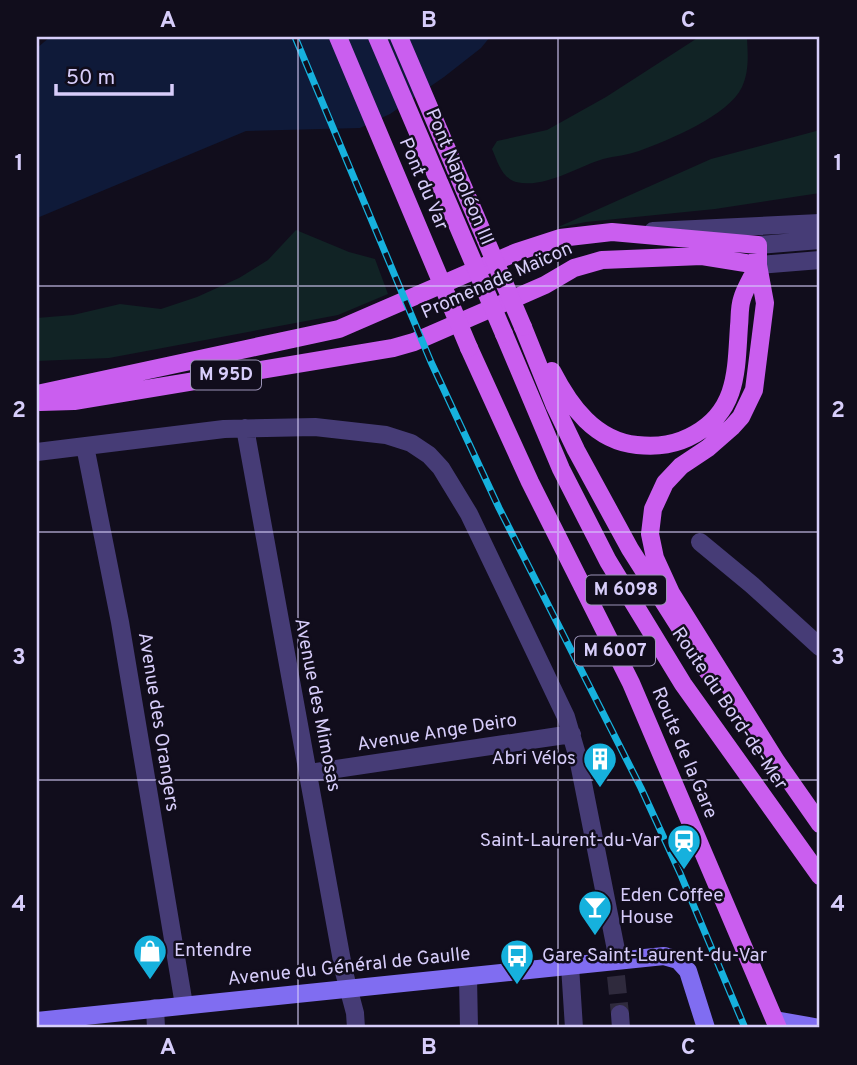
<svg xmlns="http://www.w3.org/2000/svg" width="857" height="1065" font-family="Overpass,sans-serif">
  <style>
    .green { fill: #112325 }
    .water { fill: #0f1a39 }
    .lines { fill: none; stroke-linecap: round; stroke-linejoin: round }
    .street-tunnel { stroke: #2f2a3d; stroke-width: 18; stroke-dasharray: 18 9; stroke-linecap: butt }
    .street { stroke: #463c76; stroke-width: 18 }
    .secondary { stroke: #806df1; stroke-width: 18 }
    .primary { stroke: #ca5eef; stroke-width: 18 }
    .rail-casing { stroke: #16b1dd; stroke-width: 7 }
    .rail { stroke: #110d1c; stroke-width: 4.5; stroke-dasharray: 13; stroke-linecap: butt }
    .primary-bridge { stroke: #ca5eef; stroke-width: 18 }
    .grid { fill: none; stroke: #d7cdfa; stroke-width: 2; stroke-opacity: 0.55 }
    .labels { text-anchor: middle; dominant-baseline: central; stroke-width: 5; stroke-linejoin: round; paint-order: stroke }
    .shield { fill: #110d1c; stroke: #9c93b7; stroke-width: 2 }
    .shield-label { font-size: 18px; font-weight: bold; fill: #d7cdfa }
    .street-label { font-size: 19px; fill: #d7cdfa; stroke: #110d1c }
    .poi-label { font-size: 19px; fill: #d7cdfa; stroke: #110d1c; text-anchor: start }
    .neatline { fill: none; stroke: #d7cdfa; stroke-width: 2.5 }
    .grid-label { font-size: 23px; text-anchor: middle; font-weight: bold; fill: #d7cdfa }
  </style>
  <rect width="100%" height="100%" fill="#110d1c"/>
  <!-- green -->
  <path class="green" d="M699 37H745L747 39C748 55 749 72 742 87 728 116 669 140 639 151 628 155 615 156 603 159 577 167 544 189 516 182 501 177 498 162 492 149L497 141 547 130 606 97Z
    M820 130V193L715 209 586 222 556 228 711 159Z
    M296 230 349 252 375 259 388 294 338 315 109 358 37 361V318L73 315 120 304 161 309 197 297 239 278 268 260Z"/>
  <!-- water -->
  <path class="water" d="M50 37H490L481 48 444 77 390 114 360 128 246 131 37 218V48Z"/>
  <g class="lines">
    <!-- street-tunnel -->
    <path class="street-tunnel" d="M616 976 620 1014"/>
    <!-- street -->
    <path class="street" d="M653 231 820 223
      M758 245 820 240
      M758 265 820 260
      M245 428 344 972 355 1013 356 1028
      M85 446 120 622 184 1005
      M37 452 224 429 315 427 386 435 411 443 429 455 441 468 469 514 566 717 578 758 618 960
      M700 542 752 585 820 647
      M309 773 572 734
      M570 966 574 1028
      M468 977 469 1028
      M155 1008 156 1028
      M620 1014 621 1028"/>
    <!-- secondary -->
    <path class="secondary" d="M775 1020 820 1028
      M37 1021 664 956 678 960 688 971 706 1028"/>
    <!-- primary -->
    <path class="primary" d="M523 327 554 404 576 450 630 549 708 672
      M504 334 561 469 608 561 683 684 820 876
      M469 348 530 482 631 683 778 1028
      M552 371C570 406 595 441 637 445 658 447 676 445 695 434 738 410 736 370 739 326 740 318 739 308 742 299 745 288 753 276 758 265
      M37 394 339 329 517 252 560 238 612 232 758 245V265L765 303 754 390 741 417 732 427 708 448 681 466 665 483 653 509 650 534 655 558 671 593 781 769
      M40 402 74 401 393 348 414 342 545 285 574 268 602 260 702 256 758 265
      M776 761 820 824"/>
    <!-- rail casing -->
    <g class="rail-casing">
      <path id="rail" d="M295 37 431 362 499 508 641 788 680 873 745 1028"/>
    </g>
    <!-- rail -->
    <use href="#rail" class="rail"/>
    <!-- primary-bridge -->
    <path class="primary-bridge" d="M338 37 469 348
      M377 37 504 334
      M399 37 523 327"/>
  </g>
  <!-- grid -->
  <path class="grid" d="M298 37V1028M558 37V1028M37 286H820M37 532H820M37 780H820"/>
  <!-- icons -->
  <defs>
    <g id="building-pin" transform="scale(1.75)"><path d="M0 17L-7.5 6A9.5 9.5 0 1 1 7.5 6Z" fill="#16b1dd" stroke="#110d1c"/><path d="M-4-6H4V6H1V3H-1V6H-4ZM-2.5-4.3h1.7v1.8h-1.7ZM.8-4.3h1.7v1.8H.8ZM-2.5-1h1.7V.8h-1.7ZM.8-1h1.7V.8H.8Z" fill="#fff"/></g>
    <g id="station-pin" transform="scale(1.75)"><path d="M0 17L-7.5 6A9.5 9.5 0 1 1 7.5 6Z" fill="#16b1dd" stroke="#110d1c"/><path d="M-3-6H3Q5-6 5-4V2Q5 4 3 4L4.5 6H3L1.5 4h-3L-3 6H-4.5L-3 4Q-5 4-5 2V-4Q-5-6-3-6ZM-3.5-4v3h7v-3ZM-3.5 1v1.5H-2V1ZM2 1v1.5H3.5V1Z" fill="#fff"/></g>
    <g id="bar-pin" transform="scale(1.75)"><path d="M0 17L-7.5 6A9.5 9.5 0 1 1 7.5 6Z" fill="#16b1dd" stroke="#110d1c"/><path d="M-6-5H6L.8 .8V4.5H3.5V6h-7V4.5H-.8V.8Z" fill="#fff"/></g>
    <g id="shop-pin" transform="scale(1.75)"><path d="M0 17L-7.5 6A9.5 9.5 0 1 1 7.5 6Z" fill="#16b1dd" stroke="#110d1c"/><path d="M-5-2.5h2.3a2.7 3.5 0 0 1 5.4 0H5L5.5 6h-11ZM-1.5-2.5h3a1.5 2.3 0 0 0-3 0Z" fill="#fff"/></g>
    <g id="bus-pin" transform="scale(1.75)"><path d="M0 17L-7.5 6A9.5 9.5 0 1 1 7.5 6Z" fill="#16b1dd" stroke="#110d1c"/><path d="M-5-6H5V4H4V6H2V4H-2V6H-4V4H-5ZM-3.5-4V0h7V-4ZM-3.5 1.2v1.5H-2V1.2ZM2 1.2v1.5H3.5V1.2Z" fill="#fff"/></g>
  </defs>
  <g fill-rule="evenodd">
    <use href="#building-pin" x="600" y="759"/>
    <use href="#station-pin" x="684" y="841"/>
    <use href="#bar-pin" x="595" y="907"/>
    <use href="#shop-pin" x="150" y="951"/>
    <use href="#bus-pin" x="517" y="956"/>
  </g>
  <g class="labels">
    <!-- shield labels -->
    <g class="shield">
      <rect x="191" y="360.5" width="70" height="29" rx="5"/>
      <rect x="586" y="575.5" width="80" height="29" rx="5"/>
      <rect x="575" y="636.5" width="80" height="29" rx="5"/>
    </g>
    <g class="shield-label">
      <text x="226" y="375">M 95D</text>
      <text x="626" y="590">M 6098</text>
      <text x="615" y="651">M 6007</text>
    </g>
    <!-- street labels -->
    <g class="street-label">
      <text transform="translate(459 177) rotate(67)">Pont Napoléon III</text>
      <text transform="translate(423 184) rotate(67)">Pont du Var</text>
      <text transform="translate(497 281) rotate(-24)">Promenade Maïcon</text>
      <text transform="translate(317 705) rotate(79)">Avenue des Mimosas</text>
      <text transform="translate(729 709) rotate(56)">Route du Bord-de-Mer</text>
      <text transform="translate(158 722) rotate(81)">Avenue des Orangers</text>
      <text transform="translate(437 733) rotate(-9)">Avenue Ange Deiro</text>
      <text transform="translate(684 753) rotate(67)">Route de la Gare</text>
      <text transform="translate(349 967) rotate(-6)">Avenue du Général de Gaulle</text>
    </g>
    <!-- poi labels -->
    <g class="poi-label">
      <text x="576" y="759" text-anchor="end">Abri Vélos</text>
      <text x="660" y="841" text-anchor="end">Saint-Laurent-du-Var</text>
      <text x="620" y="896">Eden Coffee<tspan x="620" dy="22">House</tspan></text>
      <text x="174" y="951">Entendre</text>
      <text x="542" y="956">Gare Saint-Laurent-du-Var</text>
    </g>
  </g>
  <!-- border -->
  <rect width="857" height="1065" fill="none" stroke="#110d1c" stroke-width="77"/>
  <!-- scale -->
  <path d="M56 84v10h116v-10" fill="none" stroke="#d7cdfa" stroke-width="3.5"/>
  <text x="66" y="84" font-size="21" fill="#d7cdfa" stroke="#110d1c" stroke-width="5" paint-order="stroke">50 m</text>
  <rect x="38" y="38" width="780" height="988" class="neatline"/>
  <g class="grid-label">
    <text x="168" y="27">A</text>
    <text x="429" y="27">B</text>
    <text x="688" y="27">C</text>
    <text x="19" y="170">1</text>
    <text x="838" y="170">1</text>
    <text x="19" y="417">2</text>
    <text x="838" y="417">2</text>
    <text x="19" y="664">3</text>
    <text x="838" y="664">3</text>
    <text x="19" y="911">4</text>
    <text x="838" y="911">4</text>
    <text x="168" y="1054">A</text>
    <text x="429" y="1054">B</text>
    <text x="688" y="1054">C</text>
  </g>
</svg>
